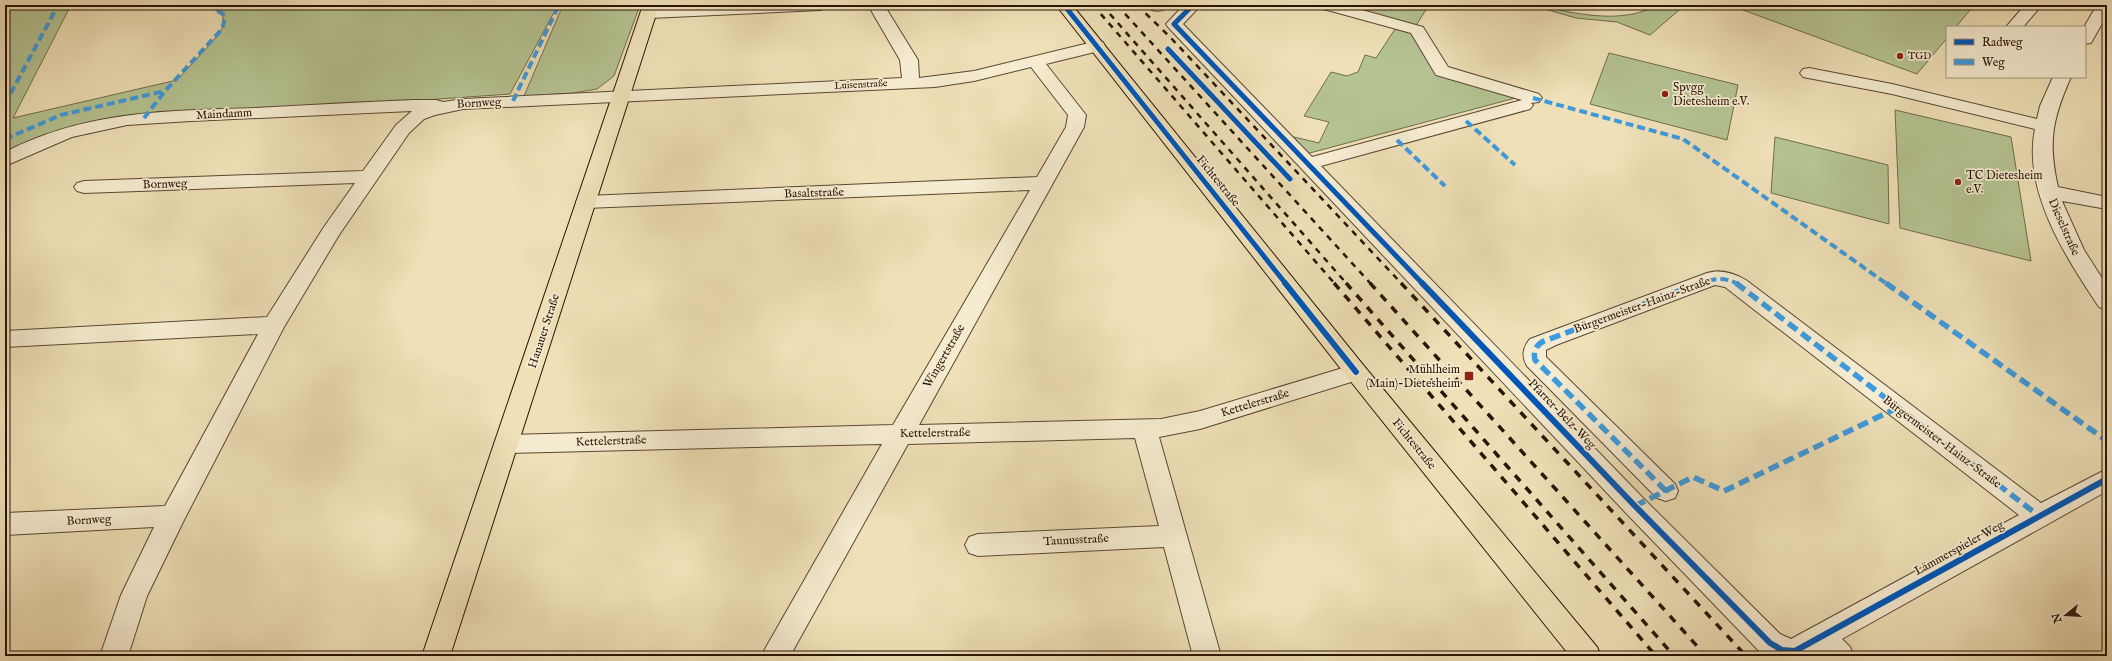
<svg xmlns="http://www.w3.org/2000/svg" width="2112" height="661" font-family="'IM FELL English',serif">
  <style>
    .green { fill: #b5c392; stroke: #6f6c4c }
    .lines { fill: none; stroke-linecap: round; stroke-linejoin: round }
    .minor-casing { stroke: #5a4733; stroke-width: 2 }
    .major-casing { stroke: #291407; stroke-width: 2 }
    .minor { fill: #f5ebd0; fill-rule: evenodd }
    .major { fill: #efe0b7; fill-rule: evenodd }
    .rail-far1 { stroke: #291407; stroke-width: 2.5; stroke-dasharray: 6 6; stroke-linecap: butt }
    .rail { stroke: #291407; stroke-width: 3.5; stroke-dasharray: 8 8; stroke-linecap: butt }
    .quiet-far1 { stroke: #3d9add; stroke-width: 4; stroke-dasharray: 8 4; stroke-linecap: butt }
    .quiet { stroke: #3d9add; stroke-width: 5.5; stroke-dasharray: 11 5.5; stroke-linecap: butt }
    .cycleway-far1-casing { stroke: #f5ebd0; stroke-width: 7 }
    .cycleway-casing { stroke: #f5ebd0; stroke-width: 9 }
    .cycleway-far1 { stroke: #0057b8; stroke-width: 5 }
    .cycleway { stroke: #0057b8; stroke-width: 6 }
    .poi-dot { fill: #8f2418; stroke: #f5ebd0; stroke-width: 1.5 }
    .labels { text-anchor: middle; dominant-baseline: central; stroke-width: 3.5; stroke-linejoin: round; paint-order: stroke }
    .far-poi-label { font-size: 10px; fill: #291407; stroke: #f5ebd0; text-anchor: start }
    .far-street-label { font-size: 10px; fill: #291407; stroke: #f5ebd0 }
    .poi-label { font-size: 12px; fill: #291407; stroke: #f5ebd0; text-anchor: start }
    .street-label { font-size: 12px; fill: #291407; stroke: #f5ebd0 }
  </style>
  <rect width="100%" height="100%" fill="#efe0b7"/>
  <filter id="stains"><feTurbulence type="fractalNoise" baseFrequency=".005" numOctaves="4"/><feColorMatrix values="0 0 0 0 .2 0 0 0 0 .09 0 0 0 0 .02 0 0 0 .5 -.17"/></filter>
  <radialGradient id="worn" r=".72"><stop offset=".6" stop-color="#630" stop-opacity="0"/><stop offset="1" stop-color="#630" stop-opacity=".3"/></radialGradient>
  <!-- green -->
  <path class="green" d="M5 5H71L13 118 177 80 212 42 222 29 224 22 222 14 207 5H558L510 94 101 123 5 160Z
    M563 5H640L614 76 597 89 573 93 524 96Z
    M1336 5H1429L1415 27Z
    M1531 5C1544 5 1553 8 1564 11 1591 16 1620 20 1647 10L1634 5H1652L1648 10 1657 5H1685L1650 35 1617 22 1576 18Z
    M1974 5 1956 27H1947V38L1917 74 1732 6Z
    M1395 29 1410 32 1437 74 1519 97 1306 154 1288 138 1294 137 1319 143 1329 122 1304 116 1331 72 1347 76 1358 72 1365 55 1376 58Z
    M1609 53 1738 85 1727 140 1590 104Z
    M1895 110 2011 137 2031 261 1900 228Z
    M1775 137 1888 165 1889 224 1771 193Z"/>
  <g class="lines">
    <!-- minor casing -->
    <g class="minor-casing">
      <path id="minor" d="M717 5H828L826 8 820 10 650 18 644 16 642 13 644 10 650 8Z
        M868 5H884L918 60 919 78 974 71 1097 41 1103 42 1105 46 1103 50 1046 64 1086 115 1084 127 919 425 1161 419 1200 411 1356 364 1364 366 1367 372 1364 378 1200 429 1159 437 1221 656H1193L1164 547 978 556 969 553 965 545 969 537 978 534 1159 526 1135 438 908 444 790 656H761L882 444 506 453 497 451 494 444 497 437 506 435 893 425 1030 190 586 208 579 206 576 202 579 198 586 196 1037 177 1066 127 1068 115 1031 67 974 81 935 87 463 109 435 115 424 119 409 133 339 235 284 327 184 520 147 596 128 656H100L121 595 154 527 5 535V513L165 506 258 334 5 347V331L267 317 324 227 355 183 84 193 77 191 74 187 77 183 84 181 363 171 396 125 412 111 191 121 127 125 72 137 5 166V152C88 110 166 111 256 108 309 105 361 102 414 100H436L443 102 463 99 902 78 900 60Z
        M1151 5H1169C1165 11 1160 12 1152 10L1150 7Z
        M1184 5H1201L1183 24 1312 157 1522 100 1436 75 1411 33 1320 8 1318 5H1344L1423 27 1448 67 1539 94 1542 98 1539 102 1531 103 1533 105 1530 109 1321 166 1644 499 1780 634 1791 639 2019 515 1725 287 1715 285 1556 345 1546 350V357L1675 484 1678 491 1675 498 1666 501 1657 498 1527 366C1521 356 1523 347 1530 339L1707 273C1720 269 1734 273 1746 280L2041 503 2107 469V491L1842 639 1850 647 1854 656H1821L1818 653 1812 656H1766L1760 652 1626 513 1168 27 1166 24Z
        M2025 5H2042L2023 27H2006Z
        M2097 5H2107V15L2091 43 2085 44 2084 27Z
        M1809 68 1892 84 2037 119 2040 106 2053 77H2071C2052 119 2048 143 2058 187L2107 197V209L2062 201 2084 250 2107 286V310L2099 307C2067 259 2022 191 2035 129L1892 94 1803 77 1800 73 1803 69Z"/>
    </g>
    <!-- major casing -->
    <g class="major-casing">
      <path id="major" d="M643 5H659L450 656H422Z
        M1056 5H1072L1364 366 1597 647 1601 656H1570L1348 378Z"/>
    </g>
    <!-- minor -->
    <use href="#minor" class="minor"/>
    <!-- major -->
    <use href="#major" class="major"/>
    <!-- rail-far1 -->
    <path class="rail-far1" d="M1093 5 1335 284
      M1102 5 1347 284
      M1117 5 1371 284
      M1137 5 1170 37 1402 284"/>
    <!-- rail -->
    <path class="rail" d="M1334 283 1656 656
      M1346 283 1674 656
      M1370 283 1706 656
      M1401 283 1746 656"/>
    <!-- quiet-far1 -->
    <path class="quiet-far1" d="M1533 98 1683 139 1887 284
      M513 101 559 5
      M5 104 58 5
      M144 118 165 91 222 29 224 22 223 14 207 5
      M1466 121 1515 165
      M5 139 61 115 165 91
      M1397 140 1445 186
      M1697 284C1712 279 1723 276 1738 284"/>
    <!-- quiet -->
    <path class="quiet" d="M1736 283 2039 516
      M1886 283 2107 441
      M1666 491 1535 360C1533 351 1536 345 1544 341L1700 283
      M1635 506 1693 477 1724 491 1897 408"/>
    <!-- cycleway-far1 casing -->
    <g class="cycleway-far1-casing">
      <path id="cycleway-far1" d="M1064 5 1286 284
        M1193 5 1174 24 1423 284
        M1168 49 1290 179"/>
    </g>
    <!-- cycleway casing -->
    <g class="cycleway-casing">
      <path id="cycleway" d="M1285 283 1356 372
        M1422 283 1635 506 1770 643 1782 650 1795 651 2107 479"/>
    </g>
    <!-- cycleway-far1 -->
    <use href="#cycleway-far1" class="cycleway-far1"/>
    <!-- cycleway -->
    <use href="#cycleway" class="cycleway"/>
  </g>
  <!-- markers -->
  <g class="poi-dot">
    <circle cx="1900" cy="56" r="4"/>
    <circle cx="1665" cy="94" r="4"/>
    <circle cx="1958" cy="182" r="4"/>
    <rect x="1464" y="371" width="10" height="10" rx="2"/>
  </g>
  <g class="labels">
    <!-- far-poi labels -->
    <g class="far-poi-label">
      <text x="1908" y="56">TGD</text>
    </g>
    <!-- far-street labels -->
    <g class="far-street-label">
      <text transform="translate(861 85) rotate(-3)">Luisenstraße</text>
    </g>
    <!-- poi labels -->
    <g class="poi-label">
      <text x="1673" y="87">Spvgg<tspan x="1673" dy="14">Dietesheim e.V.</tspan></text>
      <text x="1966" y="175">TC Dietesheim<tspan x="1966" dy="14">e.V.</tspan></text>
      <text x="1460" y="369" text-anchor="end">Mühlheim<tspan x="1460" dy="14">(Main)-Dietesheim</tspan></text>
    </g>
    <!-- street labels -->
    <g class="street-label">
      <text transform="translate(479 103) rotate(-3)">Bornweg</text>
      <text transform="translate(224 114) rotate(-3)">Maindamm</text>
      <text transform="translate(1218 181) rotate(51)">Fichtestraße</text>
      <text transform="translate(165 184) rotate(-2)">Bornweg</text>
      <text transform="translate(814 193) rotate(-2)">Basaltstraße</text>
      <text transform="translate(2064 227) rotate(66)">Dieselstraße</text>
      <text transform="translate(1642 305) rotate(-20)">Bürgermeister-Hainz-Straße</text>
      <text transform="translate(544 331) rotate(-72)">Hanauer Straße</text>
      <text transform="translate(944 356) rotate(-60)">Wingertstraße</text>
      <text transform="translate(1255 403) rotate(-17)">Kettelerstraße</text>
      <text transform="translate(1562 414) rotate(46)">Pfarrer-Belz-Weg</text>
      <text transform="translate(935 433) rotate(-1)">Kettelerstraße</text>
      <text transform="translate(611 441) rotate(-2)">Kettelerstraße</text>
      <text transform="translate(1942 442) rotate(37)">Bürgermeister-Hainz-Straße</text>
      <text transform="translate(1414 444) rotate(51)">Fichtestraße</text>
      <text transform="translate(89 520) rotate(-3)">Bornweg</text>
      <text transform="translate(1076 540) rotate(-3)">Taunusstraße</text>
      <text transform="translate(1959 548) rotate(-29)">Lämmerspieler Weg</text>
    </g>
  </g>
  <!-- margin -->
  <rect width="2112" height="661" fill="none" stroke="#efe0b7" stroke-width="20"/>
  <rect x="6" y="6" width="2100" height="649" fill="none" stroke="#291407" stroke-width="2"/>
  <rect x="10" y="10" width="2092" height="641" fill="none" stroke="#291407"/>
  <!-- legend -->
  <rect x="1946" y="26" width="140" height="52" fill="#f5ebd0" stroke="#a39580"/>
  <rect x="1954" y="39" width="20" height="6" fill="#0057b8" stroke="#a39580"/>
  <text x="1982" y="46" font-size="12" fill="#291407">Radweg</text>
  <rect x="1954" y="59" width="20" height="6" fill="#3d9add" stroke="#a39580"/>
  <text x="1982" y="66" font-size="12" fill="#291407">Weg</text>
  <!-- north arrow -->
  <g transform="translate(2066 615) rotate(252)" stroke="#f5ebd0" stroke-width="3" paint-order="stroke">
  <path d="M0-3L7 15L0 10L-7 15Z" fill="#291407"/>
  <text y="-6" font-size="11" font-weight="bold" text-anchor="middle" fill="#291407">N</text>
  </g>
  <rect width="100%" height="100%" filter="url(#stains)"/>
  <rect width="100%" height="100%" fill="url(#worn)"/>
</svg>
